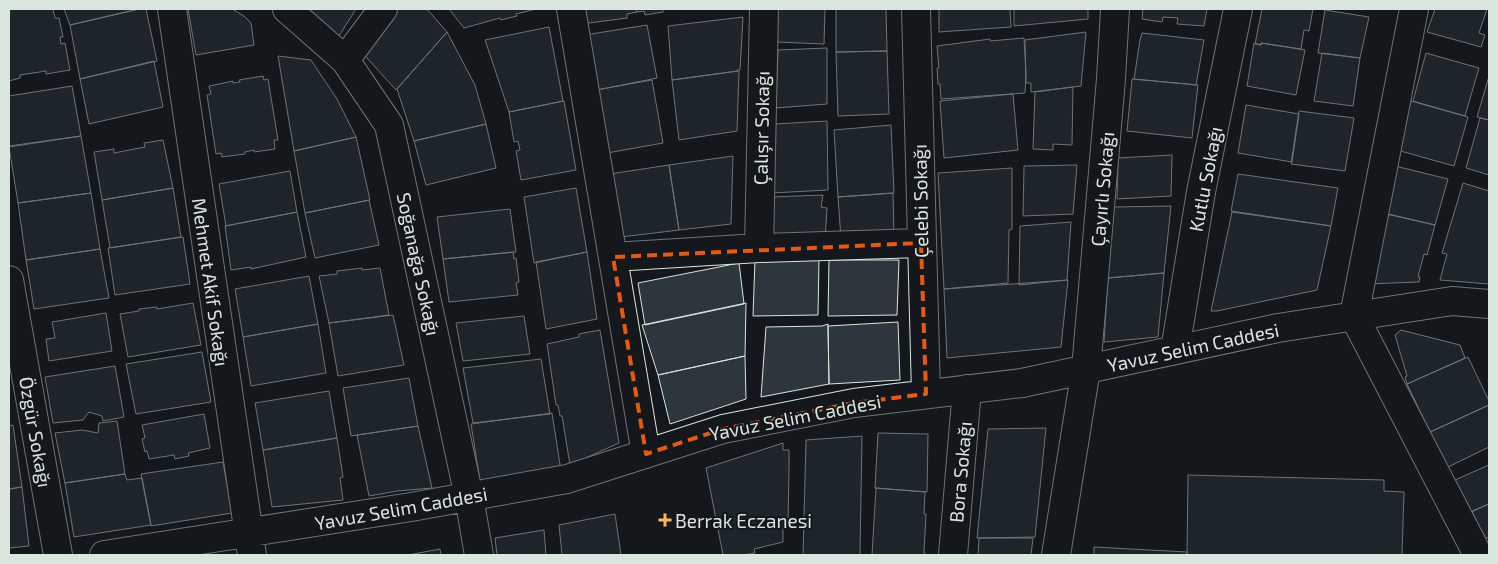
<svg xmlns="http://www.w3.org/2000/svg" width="1498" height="564" font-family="'Exo 2',sans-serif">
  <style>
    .building { fill: #2c363c; stroke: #d8e6dc }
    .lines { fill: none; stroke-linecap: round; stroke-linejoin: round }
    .minor-casing { stroke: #d8e6dc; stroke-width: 30 }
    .minor { stroke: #14181c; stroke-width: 28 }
    .marked { fill: none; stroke: #e8590c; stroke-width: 4; stroke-dasharray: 10 6; stroke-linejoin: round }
    .poi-dot { fill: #ffb74d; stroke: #14181c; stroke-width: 2 }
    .labels { text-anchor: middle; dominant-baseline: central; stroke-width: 4; stroke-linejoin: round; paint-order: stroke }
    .street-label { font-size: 19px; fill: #d8e6dc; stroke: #14181c }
    .poi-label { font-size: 19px; fill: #d8e6dc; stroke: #14181c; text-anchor: start }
  </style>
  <rect width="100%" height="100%" fill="#14181c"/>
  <!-- building -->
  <path class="building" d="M9 9H53L55 18H59L63 37H60L61 44 65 43 70 70 46 74V71L20 75V78L9 81Z
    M64 9H139L70 25Z
    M139 9H146L157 61 80 79 70 25Z
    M188 9H232L244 16 251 23 254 45 196 55Z
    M309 9H356L339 36Z
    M388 9H427L447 32 396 90 357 47Z
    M449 9H536L516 14 517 16 501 20 500 18 464 28Z
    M579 9H636L637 12 627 14V18L581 24Z
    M636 9H663V12L645 15 644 11 637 12Z
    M778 9H825L824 44 777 42Z
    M836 9H886L887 51 836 52Z
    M939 9H1010L1011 27 939 32Z
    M1014 9H1088V19L1014 26Z
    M1143 9H1207L1204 26 1177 24 1178 18 1163 17 1162 22 1142 19Z
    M1262 9H1313L1309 31 1304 30 1301 49 1261 43V45L1255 44Z
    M1435 9H1487L1479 33 1485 35 1481 47 1427 32Z
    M1325 10 1369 17 1360 58 1318 53Z
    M743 17 740 70H737V71L672 80 668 26Z
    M647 25 657 78 597 90 585 35Z
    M549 27 563 101 509 112 485 40Z
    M447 32 475 85 486 124 414 141 397 89Z
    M1086 32 1081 86 1031 92V83H1026L1025 40Z
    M1142 33 1204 40 1196 85 1134 79 1140 40Z
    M1024 38 1026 74 1025 93 941 99 940 84H938L937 68H939L937 46 990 39V41Z
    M1254 43 1261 45V43L1305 50 1296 95 1247 86Z
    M827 48V104L776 108 778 50Z
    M887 51 889 114 838 116 836 52Z
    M1322 53 1360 58 1353 106 1314 101Z
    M1426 53 1479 68 1465 116 1413 101Z
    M278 56 311 60 337 99 356 137 294 151Z
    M154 61 163 107 89 124 80 79Z
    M739 71 737 131 679 140 672 80Z
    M263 76 264 80 268 79 278 140H274L275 149 254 152V150L245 152V154L222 157 221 153 216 154 207 95 211 94 209 86 233 81V83L240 82 239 80Z
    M1489 76V120L1477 117Z
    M1132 79 1198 85 1192 138 1127 131Z
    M652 80 663 143 607 153 596 90Z
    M72 86 81 136 9 146V96Z
    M1073 87 1072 145 1053 144V150L1033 149 1035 92Z
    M1013 94 1018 150 944 158 940 101Z
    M564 101 576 170 521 180 516 151 520 150 518 141 514 142 509 112Z
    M1411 101 1468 117 1454 166 1397 150Z
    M1246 105 1299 114 1292 162 1238 153Z
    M1299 111 1354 118 1345 171 1291 164Z
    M1480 118 1489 120V175L1466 168Z
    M827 121 828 190 771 193 775 124Z
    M486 124 496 168 426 185 414 141Z
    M891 125 894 193 838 197 834 130Z
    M81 136 91 193 18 203 9 147Z
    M356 137 370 200 305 213 294 151Z
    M163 140 173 188 102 200 94 152 114 149V153L145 147 144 143Z
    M1172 155 1171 196 1117 199 1118 158Z
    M733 156 731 224 679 230 669 165Z
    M669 165 679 230 621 237 610 174Z
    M1077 165 1073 214 1023 216 1024 166Z
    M1395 166 1448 179 1435 225 1382 213Z
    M1012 168V229L1009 230 1008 283 944 289 938 173Z
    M290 171 297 212 226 226 219 184Z
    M1238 174 1338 188 1331 226 1231 211Z
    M1463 183 1489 191V284L1440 280 1447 254 1442 253Z
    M173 188 181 237 110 248 102 200Z
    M576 188 587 252 534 263 524 197Z
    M91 193 100 249 26 260 18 203Z
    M893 193 894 237 841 239 838 197Z
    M823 195 821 207 827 208 825 241 767 242 771 197Z
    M369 200 379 245 315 258 305 213Z
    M1171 206 1164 273 1108 278 1113 207Z
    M510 209 516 252 443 259 437 217Z
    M297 212 306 257 251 269V267L231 270 225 226Z
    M1232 212 1331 226 1317 290 1217 311H1211Z
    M1384 213 1435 225 1427 255 1424 254 1418 277H1420L1419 282 1366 284Z
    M1071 222 1067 280 1019 285 1020 226Z
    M183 237 190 284 115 295 108 248Z
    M100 249 109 298 34 309 26 260Z
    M513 252 514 259 516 258 519 282 516 283 518 295 449 302 443 259Z
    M587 252 597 319 546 329 536 262Z
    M819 259 818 315 753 316 755 260Z
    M829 260H899L897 315 828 316Z
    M739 263 744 304 645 325 638 283Z
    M362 268V270L380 268 389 315 329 323 319 276 337 274V271Z
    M1164 273 1158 337 1104 342 1108 278Z
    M309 276 318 324 243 337 235 289Z
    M1068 280 1061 347 947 358 944 289Z
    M193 303 201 345 128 357 120 314 139 311V309L157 307V309Z
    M746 303 745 356 658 375 642 325Z
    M106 313 112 351 49 361 46 339 55 338 52 322Z
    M393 315 404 365 338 376 329 323Z
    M524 316 530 354 463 361 456 323Z
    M898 322 900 380 829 384 828 326Z
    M318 324 326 373 251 386 243 337Z
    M828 324 829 384 761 397 766 327 822 326Z
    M600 330 619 443 570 465 562 416H560L558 405H556L547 344 579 337V334Z
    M1401 330 1460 345 1465 358 1407 384 1405 377 1407 376 1395 335Z
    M202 352 211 402 136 414 126 364Z
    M745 356 746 399 670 424 658 375Z
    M1468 357 1489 401V405L1430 432 1407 384Z
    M541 359 550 414 473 423 463 368Z
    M115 366 124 417 103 421 102 416 89 412 83 420 53 423 45 377Z
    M409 378 418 426 351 436 343 388Z
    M329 391 337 438 263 450 255 403Z
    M1489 405V447L1446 468 1428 433Z
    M552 413 561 471 480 481 471 424Z
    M204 414 210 448 188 453 189 456 175 459 174 455 149 459 147 451 145 452 142 439 145 438 142 425Z
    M117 421 125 474 65 483 55 433 82 430 98 433 99 423Z
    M13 425 22 487 9 489V426Z
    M418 426 432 488 397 491 369 496 357 435Z
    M1046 428 1035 537 977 538 988 429Z
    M878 433 928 434 927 492 875 488Z
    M862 436 860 555H803L806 440Z
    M337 438 343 477 340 478 343 500 272 507 263 450Z
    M783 443V450H789V468L788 526 783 527V542L754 549 755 553 743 555H723L706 468Z
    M223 462 232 513 151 526 141 474Z
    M1489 465V504L1469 513 1455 480Z
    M125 474 127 480 142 478 151 525 74 537 65 483Z
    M1188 475 1384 480V491L1404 492 1402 555H1187Z
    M22 487 29 546 9 548V489Z
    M876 488 925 492 924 514H926L924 553H925V555H872Z
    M1489 504V537L1484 539 1472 511Z
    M615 514 621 555H562L559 525Z
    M544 530 546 555H497L495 538Z
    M979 538H1033L1031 555H978Z
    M1094 547 1187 552V555H1094Z
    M440 549 441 555H408Z"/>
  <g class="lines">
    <!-- minor casing -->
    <g class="minor-casing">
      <path id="minor" d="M172 9 252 555
        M287 9 345 60 389 125 469 497 479 555
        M571 9 646 454
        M916 9 926 394
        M1414 9 1354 316 1478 555
        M345 60 383 9
        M759 248 764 9
        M613 257 759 248 921 243
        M9 280 58 555
        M1175 350 1201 192 1238 9
        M104 555 411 507 567 479 723 429 854 403 1022 383 1278 328 1452 301 1489 304
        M953 555 967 389
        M1056 555 1086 369 1111 79 1115 9"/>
    </g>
    <!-- minor -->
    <use href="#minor" class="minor"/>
  </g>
  <!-- marked area -->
  <path d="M0 0H1498V564H0ZM921 243 926 394 854 403 723 429 646 454 613 257Z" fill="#14181c" fill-opacity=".55" fill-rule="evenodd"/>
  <path class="marked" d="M921 243 926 394 854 403 723 429 646 454 613 257Z"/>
  <!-- markers -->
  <path class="poi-dot" d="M662.5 512.5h5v5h5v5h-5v5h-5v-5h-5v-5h5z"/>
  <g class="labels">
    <!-- street labels -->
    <g class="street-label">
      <text transform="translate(761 128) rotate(-89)">Çalışır Sokağı</text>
      <text transform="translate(1205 179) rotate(-79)">Kutlu Sokağı</text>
      <text transform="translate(1102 189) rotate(-85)">Çayırlı Sokağı</text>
      <text transform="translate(920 201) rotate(-91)">Çelebi Sokağı</text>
      <text transform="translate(419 264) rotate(78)">Soğanağa Sokağı</text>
      <text transform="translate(211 282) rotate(82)">Mehmet Akif Sokağı</text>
      <text transform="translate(1193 347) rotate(-12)">Yavuz Selim Caddesi</text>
      <text transform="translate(795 417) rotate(-11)">Yavuz Selim Caddesi</text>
      <text transform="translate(36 432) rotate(80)">Özgür Sokağı</text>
      <text transform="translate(960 472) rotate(-85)">Bora Sokağı</text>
      <text transform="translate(401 508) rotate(-10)">Yavuz Selim Caddesi</text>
    </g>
    <!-- poi labels -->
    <g class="poi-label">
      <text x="675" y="520">Berrak Eczanesi</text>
    </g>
  </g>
  <!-- border -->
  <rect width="1498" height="564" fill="none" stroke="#d8e6dc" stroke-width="20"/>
</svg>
